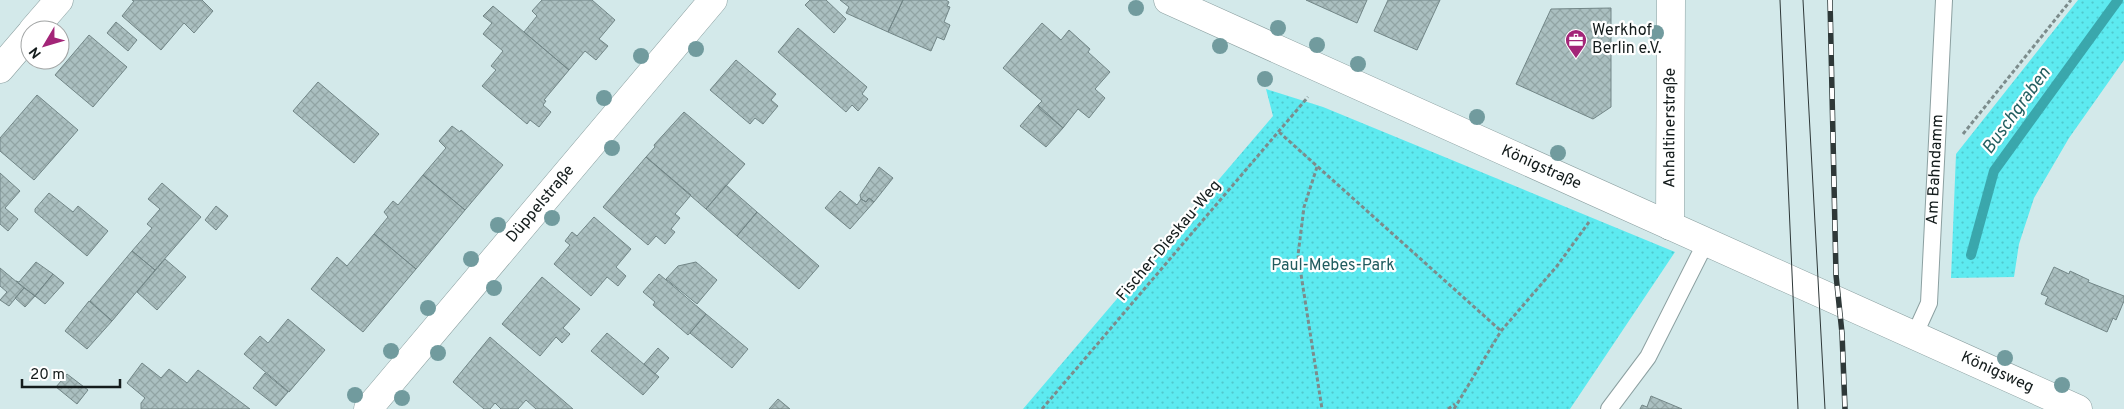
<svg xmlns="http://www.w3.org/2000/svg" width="2124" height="409" font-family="Overpass,sans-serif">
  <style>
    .grass { fill: url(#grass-dots) }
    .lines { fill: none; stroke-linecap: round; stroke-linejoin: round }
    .stream { stroke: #3aa7ac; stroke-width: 10 }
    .building { fill: url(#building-cross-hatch); stroke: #728687 }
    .lane-casing { stroke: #8ca0a1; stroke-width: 18 }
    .street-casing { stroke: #8ca0a1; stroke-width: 29 }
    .path { stroke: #7c8c8c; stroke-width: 3; stroke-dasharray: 4 2.5; stroke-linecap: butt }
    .lane { stroke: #fff; stroke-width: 16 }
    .street { stroke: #fff; stroke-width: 28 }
    .tram { stroke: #2e3838; stroke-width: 1 }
    .rail-casing { stroke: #2e3838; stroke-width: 5.5 }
    .rail { stroke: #fff; stroke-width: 4; stroke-dasharray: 11; stroke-linecap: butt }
    .tree { fill: #719b9e }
    .labels { text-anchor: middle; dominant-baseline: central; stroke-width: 4.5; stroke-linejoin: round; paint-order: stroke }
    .poi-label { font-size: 16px; fill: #141c1c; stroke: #fff; text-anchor: start }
    .street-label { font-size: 16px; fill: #141c1c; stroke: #fff }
    .park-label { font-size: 16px; fill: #215c5f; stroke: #fff }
    .water-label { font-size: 18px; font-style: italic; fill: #245f61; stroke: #fff }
  </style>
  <defs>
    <pattern id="grass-dots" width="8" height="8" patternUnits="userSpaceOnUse" patternTransform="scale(1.25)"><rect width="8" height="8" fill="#5deaf0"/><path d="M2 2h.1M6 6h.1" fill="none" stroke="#50c8cd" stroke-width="1.8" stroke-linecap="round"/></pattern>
    <pattern id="building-cross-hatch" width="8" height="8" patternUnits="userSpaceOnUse" patternTransform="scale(1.25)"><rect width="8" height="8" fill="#aabfc0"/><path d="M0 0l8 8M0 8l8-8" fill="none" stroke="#91a4a4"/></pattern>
  </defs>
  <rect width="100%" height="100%" fill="#d3e9ea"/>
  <!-- grass -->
  <path class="grass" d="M2078 0H2124V60L2069 138 2034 198 2019 244 2014 277 1951 278 1956 154Z
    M1266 89 1323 107 1675 252 1570 409H1023L1273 116Z"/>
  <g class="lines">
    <!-- stream -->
    <path class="stream" d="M1971 255 1994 171 2118 0"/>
  </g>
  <!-- building -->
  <path class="building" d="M132 0H202L213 11 194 33 184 23 161 50 122 16 134 1Z
    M542 0H592L615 20 599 39 608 46 596 60 585 51 569 70 524 32 537 16 532 11Z
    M810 0H826L846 19 834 33 805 5Z
    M840 0H903L888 32 846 13 849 7Z
    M903 0H946L949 2 947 6 950 7 944 22 950 25 944 40 937 37 931 51 888 32Z
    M1306 0H1367L1357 23Z
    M1388 0H1440L1417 50 1374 31Z
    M493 6 569 70 544 100 546 101 543 105 551 112 539 127 530 120 527 124 482 86 496 70 491 66 503 51 483 34 492 23 483 16Z
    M1611 8V107L1593 119 1516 84 1551 9Z
    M116 22 137 40 128 51 107 33Z
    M1042 23 1061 40 1069 30 1090 49 1088 52 1110 72 1095 89 1105 98 1089 118 1078 109 1063 128 1040 109 1038 105 1042 101 1003 68Z
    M798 28 867 87 862 94 868 99 858 111 852 105 846 112 778 52Z
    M89 35 127 67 93 107 55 75Z
    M736 60 776 94 771 100 778 106 763 124 755 118 750 124 710 90Z
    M318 82 379 134 354 163 293 111Z
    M37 95 78 130 34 180 0 151V138Z
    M1038 105 1063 128 1046 147 1020 126Z
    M684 112 745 164 706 209 646 157 655 147 654 145Z
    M452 126 460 132 461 130 503 165 465 210 423 175 446 148 439 141Z
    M646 157 691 195 675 214 680 218 671 229 675 232 665 244 656 236 648 245 603 207Z
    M879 167 893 178 874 202 869 198 866 202 861 199 860 195Z
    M0 173 20 191 5 208 18 219 8 231 0 224Z
    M423 175 465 210 416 269 374 234 388 217 384 212 393 201 398 205Z
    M162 183 201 217 155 270 132 251 152 228 147 224 160 209 148 199Z
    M726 185 757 212 737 236 706 209Z
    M840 191 857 205 861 199 866 202 869 198 874 202 850 229 825 208Z
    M49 193 73 212 78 206 108 231 87 256 35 212V209Z
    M216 206 228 216 216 230 205 220Z
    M757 212 819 266 799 289 737 236Z
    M594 217 631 249 616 267 626 276 618 286 607 277 591 296 554 264 570 245 565 241 572 232 577 236Z
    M374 234 416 269 363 332 311 289 337 257 347 266Z
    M132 251 155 270 112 321 90 301Z
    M165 259 186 277 157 310 137 292Z
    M36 262 53 274 35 296 16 281 19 282Z
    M696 262 717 280 697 304 666 279 678 266Z
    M2054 267 2069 274 2070 271 2089 280 2088 282 2124 296V301L2116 320 2113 318 2107 332 2045 304 2048 297 2041 294Z
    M0 268 24 288 9 306 0 300 7 292 0 286Z
    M53 274 64 283 45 304 35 296Z
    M659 274 706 314 688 335 653 305 655 302 643 292Z
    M542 277 580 309 563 328 570 334 562 343 556 337 540 356 502 324Z
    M24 288 35 296 25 307 15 298Z
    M89 301 112 321 87 349 65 331Z
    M706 314 748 349 732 368 690 333Z
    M288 319 325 350 289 392 244 354 260 336 268 343Z
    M607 333 659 377 643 395 591 351Z
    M490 337 573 409H536L526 400 518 409H501L495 403 490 409H484L453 382Z
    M658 348 669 358 655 374 644 364Z
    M142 363 161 378 169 369 187 383 198 370 250 409H141V403L145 398 127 383Z
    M265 373 288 392 276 406 253 388Z
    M67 374 88 390 77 404 56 387Z
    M1651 396 1682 409H1640L1642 405 1647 407Z
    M778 399 790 409H769Z"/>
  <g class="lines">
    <!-- lane casing -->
    <g class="lane-casing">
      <g id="lane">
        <path id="s1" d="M1914 336 1929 303 1944 0"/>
        <path d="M1609 409 1648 357 1706 242"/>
      </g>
    </g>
    <!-- street casing -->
    <g class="street-casing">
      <g id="street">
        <path id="s2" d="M1168 0 2078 409"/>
        <path d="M33 30 59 0"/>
        <path d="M0 69 30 34"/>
        <path id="s3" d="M1670 226 1671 0"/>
        <path id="s4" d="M368 409 713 0"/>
      </g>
    </g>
    <!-- path -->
    <path class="path" d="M1279 132 1501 331
      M1963 134 2071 0
      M1317 167 1304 207 1298 255 1322 409
      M1042 409 1308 97
      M1448 409 1455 404
      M1454 409 1501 331 1557 266 1589 222"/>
    <!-- lane -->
    <use href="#lane" class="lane"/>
    <!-- street -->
    <use href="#street" class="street"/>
    <!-- tram -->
    <path class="tram" d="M1780 0 1798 409
      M1803 0 1825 409"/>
    <!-- rail casing -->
    <g class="rail-casing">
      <path id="rail" d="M1830 0 1836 275 1842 333 1845 409"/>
    </g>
    <!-- rail -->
    <use href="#rail" class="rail"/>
  </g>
  <!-- trees -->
  <g class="tree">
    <circle cx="1136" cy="8" r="8"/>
    <circle cx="1278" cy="28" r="8"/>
    <circle cx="1656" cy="33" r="8"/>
    <circle cx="1317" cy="45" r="8"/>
    <circle cx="1220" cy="46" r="8"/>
    <circle cx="696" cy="49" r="8"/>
    <circle cx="641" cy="56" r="8"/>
    <circle cx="1358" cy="64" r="8"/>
    <circle cx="1265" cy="79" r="8"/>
    <circle cx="604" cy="98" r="8"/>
    <circle cx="1477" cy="117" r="8"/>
    <circle cx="612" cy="148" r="8"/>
    <circle cx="1558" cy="153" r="8"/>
    <circle cx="552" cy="218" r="8"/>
    <circle cx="498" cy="225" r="8"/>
    <circle cx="471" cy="259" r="8"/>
    <circle cx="494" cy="288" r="8"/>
    <circle cx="428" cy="308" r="8"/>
    <circle cx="391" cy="351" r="8"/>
    <circle cx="438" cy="353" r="8"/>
    <circle cx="2005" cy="358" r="8"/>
    <circle cx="2062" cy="385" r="8"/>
    <circle cx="355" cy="395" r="8"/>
    <circle cx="402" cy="398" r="8"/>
  </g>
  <!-- icons -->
  <defs>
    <g id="office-pin" transform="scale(1.125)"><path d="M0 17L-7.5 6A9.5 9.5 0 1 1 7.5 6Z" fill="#a32578" stroke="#fff"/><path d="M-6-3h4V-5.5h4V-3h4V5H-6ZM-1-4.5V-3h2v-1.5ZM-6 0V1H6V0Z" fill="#fff"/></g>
  </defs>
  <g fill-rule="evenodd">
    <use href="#office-pin" x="1576" y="40"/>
  </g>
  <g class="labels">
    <!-- poi labels -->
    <g class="poi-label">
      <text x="1592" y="31">Werkhof<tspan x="1592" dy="18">Berlin e.V.</tspan></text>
    </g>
    <!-- street labels -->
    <g class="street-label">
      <text stroke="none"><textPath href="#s3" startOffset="98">Anhaltinerstraße</textPath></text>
      <text stroke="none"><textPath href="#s2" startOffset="409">Königstraße</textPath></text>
      <text stroke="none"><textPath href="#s1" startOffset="170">Am Bahndamm</textPath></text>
      <text stroke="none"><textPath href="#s4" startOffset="268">Düppelstraße</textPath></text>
      <text transform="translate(1169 241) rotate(-50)">Fischer-Dieskau-Weg</text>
      <text stroke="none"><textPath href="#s2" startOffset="909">Königsweg</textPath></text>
    </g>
    <!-- park labels -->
    <g class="park-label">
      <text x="1333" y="266">Paul-Mebes-Park</text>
    </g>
    <!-- water labels -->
    <g class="water-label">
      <text transform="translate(2017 111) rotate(-54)">Buschgraben</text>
    </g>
  </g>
  <!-- north arrow -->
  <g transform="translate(45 45) rotate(232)"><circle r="24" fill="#ffffff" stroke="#a1a4a4"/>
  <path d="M0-4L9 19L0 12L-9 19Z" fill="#a32578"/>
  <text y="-8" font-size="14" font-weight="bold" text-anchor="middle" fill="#141c1c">N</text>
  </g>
  <!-- scale -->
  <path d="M22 379v8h98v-8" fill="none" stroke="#141c1c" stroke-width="2.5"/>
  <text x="30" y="379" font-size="15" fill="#141c1c" stroke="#ffffff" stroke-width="4" paint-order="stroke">20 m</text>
</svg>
